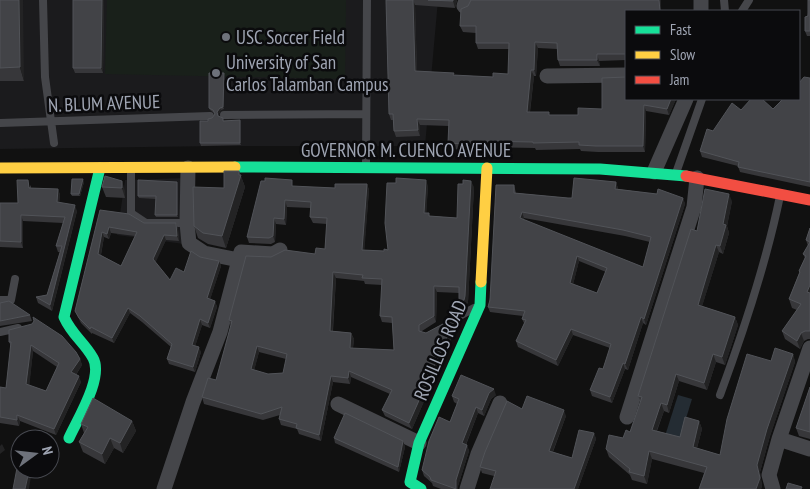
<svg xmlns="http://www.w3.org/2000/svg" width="810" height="489" font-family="'PT Sans Narrow',sans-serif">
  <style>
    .built { fill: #1b1b1d }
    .green { fill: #19201a }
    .water { fill: #242c33 }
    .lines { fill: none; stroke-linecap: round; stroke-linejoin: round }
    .lane { stroke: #45464a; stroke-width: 8 }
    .street { stroke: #45464a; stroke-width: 15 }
    .fast { stroke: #16e098; stroke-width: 11 }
    .slow { stroke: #ffcf43; stroke-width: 11 }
    .jam { stroke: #f24e42; stroke-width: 11 }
    .wall { fill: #37373a; fill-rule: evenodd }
    .shaded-wall { fill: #232324 }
    .building { fill: #424347; stroke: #515358; fill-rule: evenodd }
    .poi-dot { fill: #6e727b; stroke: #0b0b0d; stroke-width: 2 }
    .labels { text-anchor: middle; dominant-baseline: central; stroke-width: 5; stroke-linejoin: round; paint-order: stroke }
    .poi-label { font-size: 19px; fill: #a0a6b4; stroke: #0b0b0d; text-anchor: start }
    .street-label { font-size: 19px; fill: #a0a6b4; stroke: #0b0b0d }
  </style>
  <rect width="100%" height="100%" fill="#111"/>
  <!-- built -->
  <path class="built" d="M0 0H438L425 146H218L0 149Z
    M186 178 184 244 117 235 125 180Z"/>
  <!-- green -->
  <path class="green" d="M107 0H346L345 79 105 74Z"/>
  <!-- water -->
  <path class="water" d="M678 395 692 399 679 441 665 436Z"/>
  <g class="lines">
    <!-- lane -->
    <path class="lane" d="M43 0 45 77 54 143
      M724 0 725 11
      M742 11 749 0
      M224 115 366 114
      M0 123 210 116
      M366 165 367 0
      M131 170V213L146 223H187
      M676 173 702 99
      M0 300H11L15 279
      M449 322 474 308
      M0 332 18 328
      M720 395C744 330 766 264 780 196"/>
    <!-- street -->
    <path class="street" d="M464 6 466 0
      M701 11V0
      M547 76 626 75
      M188 168 187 223 189 243 204 253 239 260 241 252 273 254 280 250
      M654 172 686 99
      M338 404 419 443
      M627 417 694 207 697 178
      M779 439 810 449
      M164 489 193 402 220 332 239 260
      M467 489 478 454 500 403
      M773 489 769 475 779 439 810 348"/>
    <!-- fast -->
    <path class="fast" d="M235 167 600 169 686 176
      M69 438C77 420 104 377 93 358 84 342 72 335 64 317L100 168
      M421 489 410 482 419 443 480 305 481 282"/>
    <!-- slow -->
    <path class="slow" d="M0 168 235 167
      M481 282 487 168"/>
    <!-- jam -->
    <path class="jam" d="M686 176 810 200"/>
  </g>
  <!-- wall -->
  <path class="wall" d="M0 0 24 81H0Z
    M73 0H104L103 73H75L73 68Z
    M386 0H457L455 8 415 5 417 71 454 75 493 77 508 74 509 49H478L476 43V33L463 32 460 26 661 0V11H626V60L599 61 600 66H560L558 60 557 49 538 48 536 76H534L530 112 550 115H578L602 109 626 99H676L669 115 646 111 645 152H598L581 151 580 149 536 150 535 148 481 147V151L451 149 448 143 449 126 420 125V136L396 137 394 131 393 120H391L389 114Z
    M810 0V36H807L805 31Z
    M224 73V109L221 110 218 115 224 121 240 120 241 123V145L201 146 200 143 208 121 212 118 215 114 214 113 210 110 209 108Z
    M810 78V187L740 172 738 166 702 157 700 151 713 131 741 110 773 109Z
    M239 171 245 187 226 248 208 244 198 238 194 226Z
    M105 176 125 191V198L106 197 102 187Z
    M84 182 80 196H72L71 194Z
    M616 182 618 189 683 198 685 204 646 325 643 323 628 370 625 369 612 403 592 396 590 390 603 369 610 348 573 335 558 366 518 347 516 341 524 323 522 319 523 316 490 312 488 307 514 185 516 193 568 198H572ZM524 218 625 236 650 242 643 267 523 220ZM579 261 606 272 597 293 573 284Z
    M178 184V217H156L155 215 156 199 139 198 138 196Z
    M367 184 369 190 364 250 384 251 388 250 428 186 426 213 430 216 457 218 474 187 468 302 466 306 462 308 459 302V293L437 292 436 322 422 331 421 332 426 333 456 317 458 323 412 429 385 416 382 410 390 394 351 377 350 384 333 382 321 441 299 434 297 429 281 425 279 419 280 415 263 420 204 404 202 397 216 380 231 326 229 320 271 257 315 254 325 249 327 224 313 223 310 217 311 208 287 207 286 225 276 224 275 242 271 244 249 243 247 237 295 187 335 188ZM336 278 364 281 365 284 382 285 380 316 382 322 392 323 394 350 353 348 354 339 351 333 333 331ZM259 352 286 359 283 373 268 374 254 370Z
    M31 185V188L58 189 60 195 59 202 77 211 52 311 38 303 36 297 47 295 60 252H58L56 246 63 223 23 221V248L0 247V203H18Z
    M732 201 727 226 729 233 723 254 719 252 702 306 735 317 738 325 725 365 716 362 707 390 679 381 669 413 664 411 657 431 680 437 699 421 702 429 697 448 720 455 771 361 793 354 795 362 770 436 760 472 762 486 761 489H699L704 473 652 459 647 484 632 480 630 475 609 457 606 449 623 438 630 432 641 402 638 396 697 231Z
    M100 210 144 223H176L178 229 179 241 166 240 155 262 170 280 184 272 200 257 219 261 221 266 210 299 215 301 217 307 210 328 202 325 195 346 201 352 195 372 169 364 167 359 171 347 142 322 130 313 114 343 92 333V334L81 323 75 311ZM111 233 135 236 121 266 101 255 104 237 109 239Z
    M810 228V339H808L804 341 800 349 785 339 782 331 797 310 792 308 789 299 799 273V271L805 258 803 254 808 246 806 240Z
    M0 303 30 315 32 321 0 326Z
    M9 330 80 359 82 365 76 375 81 382 56 435 20 421 19 426 0 423V387L6 388 11 346 9 342ZM33 351 57 367 46 391 29 385Z
    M810 387V439L799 436 796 428Z
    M496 395 491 399 484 416 478 413 466 445H467L469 451 458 486V489H441L433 486 432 483 424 476 422 470 450 422 457 404 454 402 452 396Z
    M522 409 566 416 553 452 572 458 594 433 596 439 578 489 494 476 482 473 480 467Z
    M132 421 136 431 123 453 114 448 105 464 83 452 79 442 84 433 81 424Z
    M334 438 403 441 405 447 399 472 335 443Z"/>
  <!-- shaded-wall -->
  <path class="shaded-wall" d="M19 0H23L24 81 20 67Z
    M102 0H104L103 73 101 68Z
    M413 0 415 5 417 77 415 71Z
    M453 0H457L455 8 453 1Z
    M659 0H661V11H660Z
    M535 42 538 48 536 76 534 70Z
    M597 54 599 61 600 66 597 60Z
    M531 70 534 76 529 118 527 112Z
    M224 73V109L223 107Z
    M671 99H676L669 115 667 109Z
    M644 105 646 111 645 152 643 146Z
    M220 108 221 110 218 115 217 112Z
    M417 119 420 125V136L418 130Z
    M240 120 241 123V145L240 143Z
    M479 141 481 147V151L479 145Z
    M239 171 245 187 226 248 222 236 239 175Z
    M83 179 84 182 80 196 79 194Z
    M426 180 428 186 426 219 424 213Z
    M122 181 125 191V198L122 188Z
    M471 181 474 187 468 302 466 306 464 300Z
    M177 182 178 184V217L177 215Z
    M616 182 618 188 617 194 615 189Z
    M367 184 369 190 364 256 362 250Z
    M58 189 60 195 59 208 57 202Z
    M729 194 732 201 727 226 729 233 723 254 720 246 723 224Z
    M683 198 685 204 646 325 644 319Z
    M285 200 287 207 286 225 284 219Z
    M75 205 77 211 52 311 50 305Z
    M522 212 524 218 522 224 520 218Z
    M21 215 23 221V248L21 242Z
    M274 218 276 224 275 242 273 236Z
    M176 223 178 229 179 241 177 236Z
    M109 227 111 233 109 239 107 234Z
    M102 232 104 237 100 259 98 254Z
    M164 235 166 240 155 264 153 259Z
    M716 245 719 252 700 313 698 305Z
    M577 256 579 261 572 289 570 283Z
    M219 261 221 266 209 303 207 298Z
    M333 272 336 278 332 337 330 331Z
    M810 285V300L807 292Z
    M434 286 437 292 436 322 434 316Z
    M215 301 217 307 210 328 208 323Z
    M128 308 130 313 114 343 112 338Z
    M456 317 458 323 412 429 409 423Z
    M641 317 643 323 628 370 625 364Z
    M735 317 738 325 725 365 722 357Z
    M200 319 202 325 194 350 192 345Z
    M571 329 573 335 558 366 556 360Z
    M351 333 354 339 352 354 350 348Z
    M801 333 804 341 800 349 797 341Z
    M31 345 33 351 29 390 26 384Z
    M257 346 259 352 253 375 251 369Z
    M199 347 201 352 195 372 193 367Z
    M713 354 716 362 707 390 704 383Z
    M793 354 795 362 770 436 760 472 762 486 761 489H756L757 465 767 429Z
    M80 359 82 365 73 379 71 372Z
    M623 363 625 369 612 403 610 397Z
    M349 371 351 377 350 384 348 378Z
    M676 374 679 381 669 413 667 405Z
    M79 376 81 382 56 435 54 429Z
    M331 376 333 382 321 441 319 435Z
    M494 389 496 395 491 399 484 416 482 410 489 393Z
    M661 403 664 411 654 437 652 430Z
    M476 407 478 413 464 449 462 443Z
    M564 410 566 416 551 456 549 451Z
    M17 415 20 421 19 426 17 420Z
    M132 421 136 431 123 453 120 443Z
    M699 421 702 429 695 455 693 447Z
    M594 433 596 439 578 489H574Z
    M110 438 114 448 105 464 102 454Z
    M403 441 405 447 399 472 398 467Z
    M2 444 5 450 0 454V446Z
    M467 445 469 451 458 486V489H456V480Z
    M649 451 652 459 647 484 644 476Z
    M29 471 31 476 29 489H25Z"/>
  <!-- building -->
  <path class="building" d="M0 0H19L20 67 0 68Z
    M73 0H102L101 68H73Z
    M386 0H413L415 71 454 73 453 75 493 77V73L508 74 509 43H476V26H460L461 9 468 6 471 0H659L660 11H626V54H597V60H558L557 43 535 42 534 70H531L527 112H549V115H578V108L602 109V78L626 77V99H671L667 109 644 105 643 146H596L579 145V142L533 143V142L479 141V145L448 143 449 120 417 119 418 130 394 131 393 114H389Z
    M428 0H453V1Z
    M808 0H810V31H805V17L808 16Z
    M209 73H224L223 107 220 108 217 112 218 116 223 118V121L240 120V143H200V121H208V119L212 118 215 114 213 110 209 108Z
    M804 77 810 78V182L738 167 739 162 700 151 707 129 713 131 732 103 741 110 751 99H762L773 109 783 99H799V83Z
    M224 171H239V175H241L222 236 203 233 194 226 193 187 224 188Z
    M105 176 122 181V188L102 187Z
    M265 178 292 180V186L335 188V184H367L362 250 384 251V249L388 250 385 223 387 183H396V178L426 180 424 213H429V216L457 218 458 184H463V180L471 181 465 296 464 300 459 302V287L434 286V316L419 325V331L426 333 456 317 409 423 382 410 392 390 349 371 348 378 331 376 319 435 296 428 297 424 279 419 282 407 261 414 202 397 208 378 216 380 232 321 229 320 246 256 271 257 285 250 315 254 316 248 325 249 327 218 310 217 311 202 285 200 284 219 274 218 273 236 269 238 247 237 261 181H265ZM333 272 363 275 362 278 382 279 380 316 392 317 394 350 350 348 351 333 330 331ZM257 346 287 354 283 373 268 374 251 369Z
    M574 178 616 182 615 189 657 194 658 189 683 198 644 319 641 317 625 364 623 363 610 397 590 390 599 368 603 369 611 344 571 329 556 360 516 341 526 320 522 319 525 311 488 307 490 300 496 185H514V193L568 198H572ZM522 212 623 230 651 237 643 267 520 218ZM577 256 607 268 597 293 570 283Z
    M72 179H83L79 194H71Z
    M17 180H28L29 188 58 189 57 202 75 205 50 305 36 297 47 295 62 246H56L65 217 21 215V242L0 241V203H18Z
    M138 180 177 182V215H155L156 196H138Z
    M705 189 729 194 723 224 726 225 720 246 716 245 698 305 735 317 722 357 713 354 704 383 676 374 667 405 661 403 652 430 680 437 685 417 699 421 693 447 720 455 727 419 747 354 771 361 775 348 793 354 767 429 757 465 760 478 756 489H699L707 467 649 451 644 476 629 472 630 469 606 449 609 435 623 438 626 430 630 432 642 397 638 396 691 229 697 231Z
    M100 210 129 214 144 223H176L177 236 164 235 153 259 170 280 176 268 184 272 191 251 200 257 219 261 207 298 215 301 208 323 200 319 192 345 199 347 193 367 167 359 172 344 140 316 128 308 112 338 91 327 90 329 79 318 75 311ZM109 227 137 232 121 266 98 254 102 232 107 234Z
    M810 228V242L806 240Z
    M810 242V285L807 292 810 293V331H805L801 333 797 341 782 331 801 304 789 299 800 272 799 271 806 256 803 254Z
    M9 301 30 315 0 321V303Z
    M33 317 62 336 76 352 80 359 71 372 79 376 54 429 17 415V420L0 417V387L6 388 11 342H9V330L32 324 34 321ZM31 345 59 363 46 391 26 384Z
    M461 375 494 389 489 393 482 410 476 407 462 443 467 445 456 480V489L431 480 430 477 422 470 429 441 439 417 450 422 459 399 452 396Z
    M810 387V432L796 428Z
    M527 396 564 410 549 451 572 458 579 430 594 433 574 489H490L496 471 480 467 485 452 507 401 522 409Z
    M93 398 132 421 120 443 110 438 102 454 79 442 88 427 81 424Z
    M345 413 403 441 398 467 334 438Z
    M17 468 29 471 25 489H13Z
    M788 483 802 487 801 489H786Z"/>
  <!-- markers -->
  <g class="poi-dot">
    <circle cx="226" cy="37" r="5"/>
    <circle cx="216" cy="73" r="5"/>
  </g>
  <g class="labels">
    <!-- poi labels -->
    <g class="poi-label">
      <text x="236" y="37">USC Soccer Field</text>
      <text x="226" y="62">University of San<tspan x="226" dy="22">Carlos Talamban Campus</tspan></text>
    </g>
    <!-- street labels -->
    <g class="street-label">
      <text transform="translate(104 103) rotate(-2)">N. BLUM AVENUE</text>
      <text x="406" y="150">GOVERNOR M. CUENCO AVENUE</text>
      <text transform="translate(440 350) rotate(-67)">ROSILLOS ROAD</text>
    </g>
  </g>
  <!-- legend -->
  <rect x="625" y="10" width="175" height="90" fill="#0b0b0d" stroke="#474950"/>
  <rect x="635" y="26" width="25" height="8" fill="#16e098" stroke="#474950"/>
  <text x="670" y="35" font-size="15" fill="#a0a6b4">Fast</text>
  <rect x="635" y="51" width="25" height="8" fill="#ffcf43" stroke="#474950"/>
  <text x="670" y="60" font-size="15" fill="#a0a6b4">Slow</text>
  <rect x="635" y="76" width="25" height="8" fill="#f24e42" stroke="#474950"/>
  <text x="670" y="85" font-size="15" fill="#a0a6b4">Jam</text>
  <!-- north arrow -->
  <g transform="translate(35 454) rotate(75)"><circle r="24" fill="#0b0b0d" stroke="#474950"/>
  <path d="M0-4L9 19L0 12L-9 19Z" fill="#6e727b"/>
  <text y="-8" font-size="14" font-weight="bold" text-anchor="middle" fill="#a0a6b4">N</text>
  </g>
</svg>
